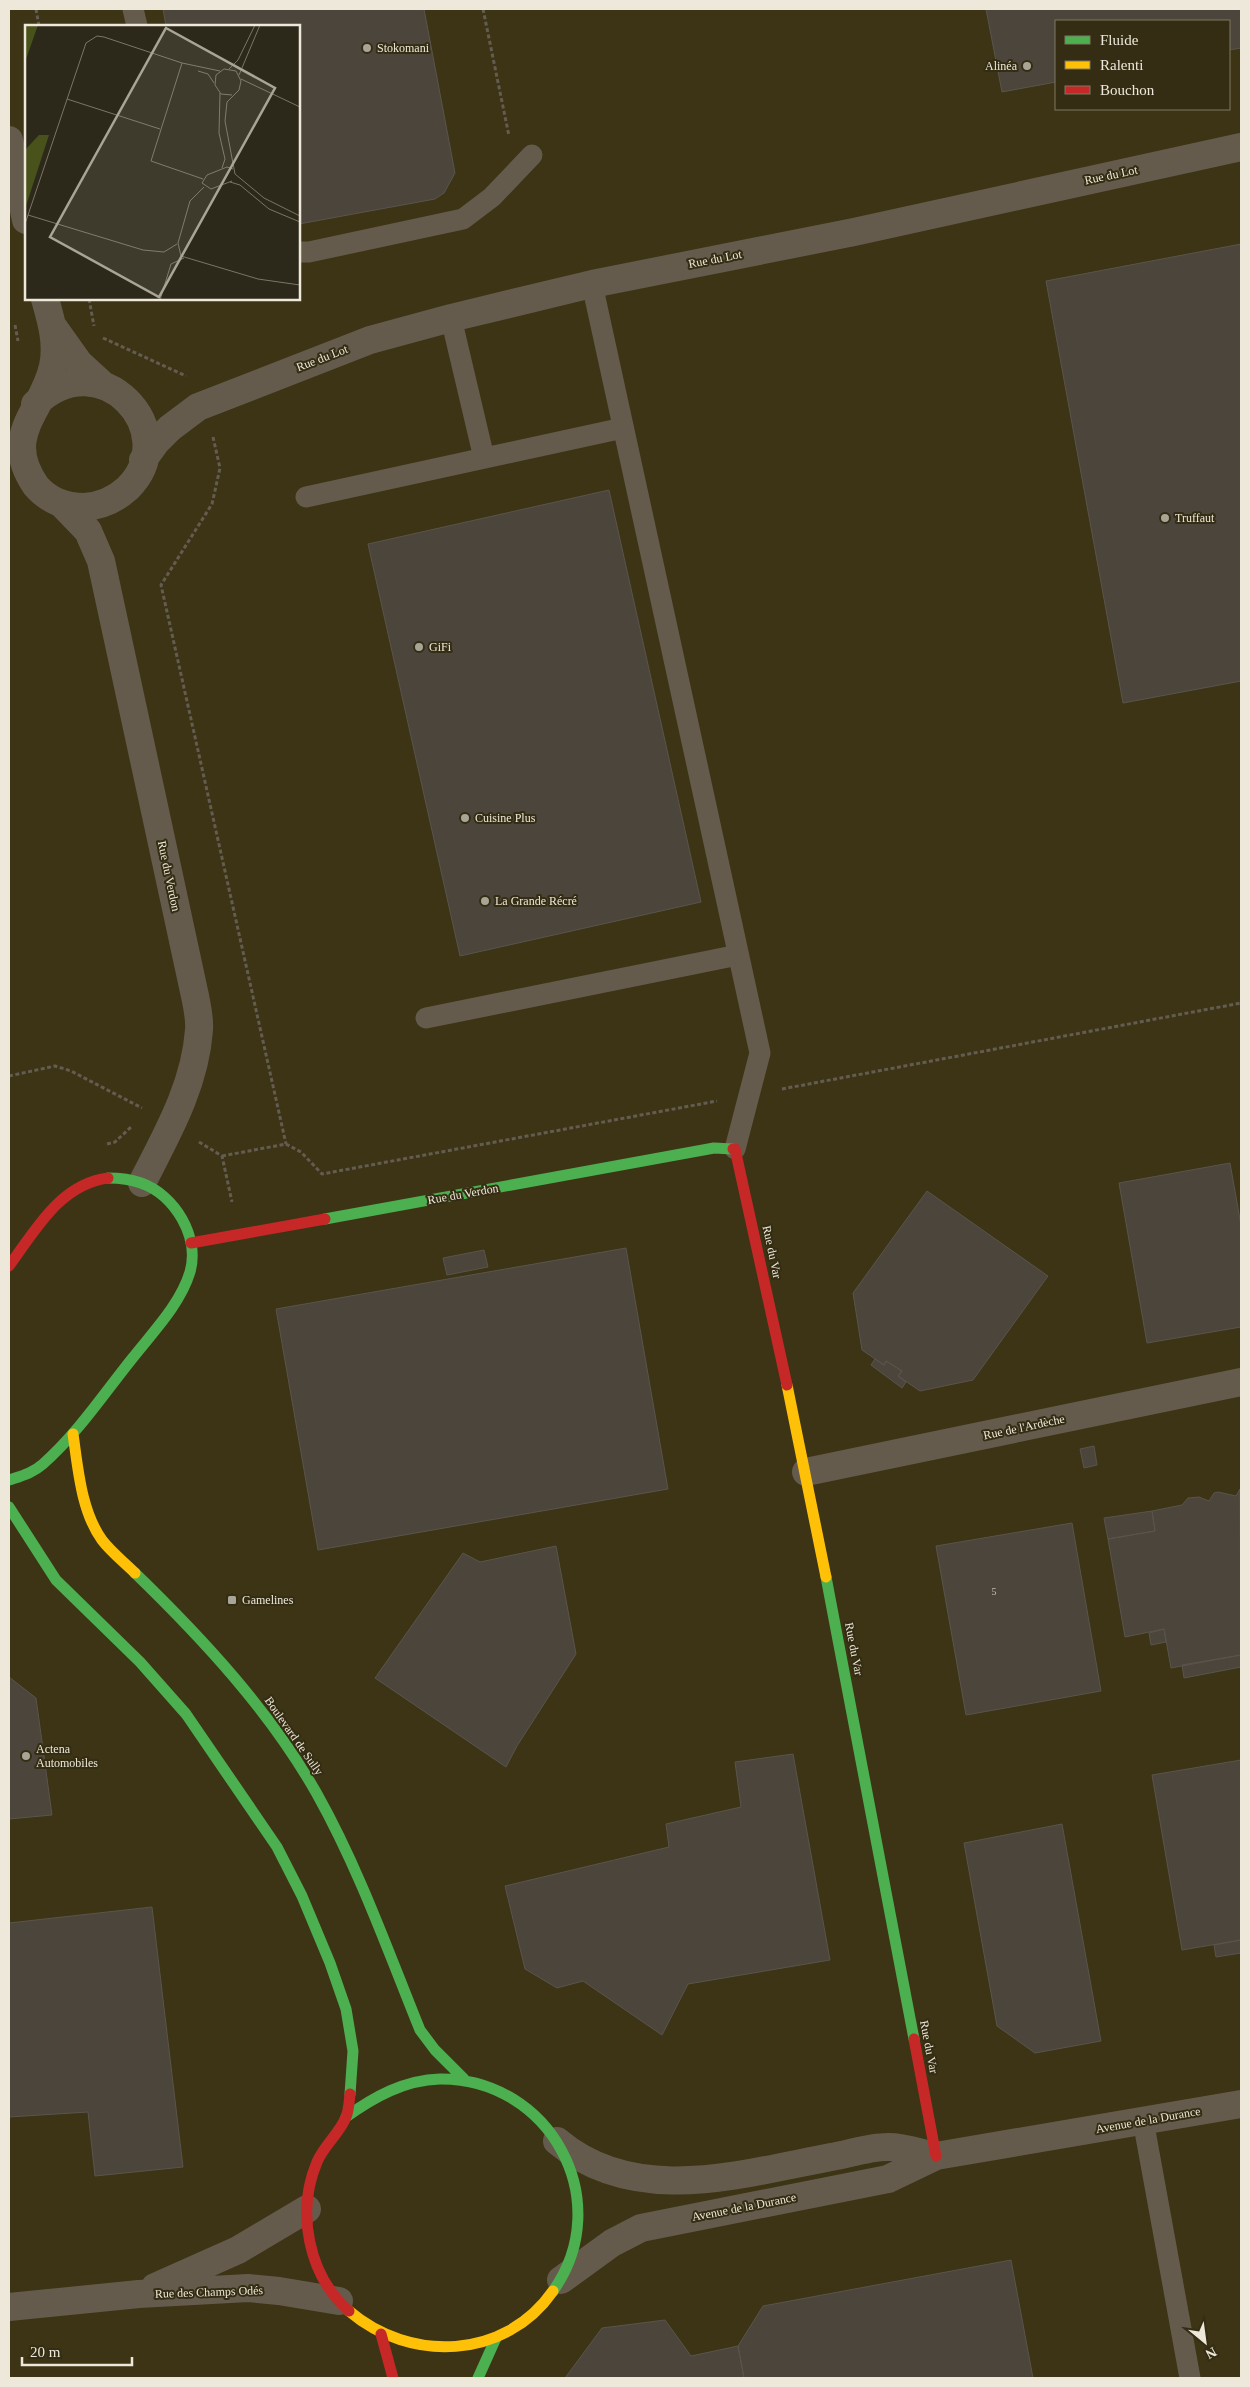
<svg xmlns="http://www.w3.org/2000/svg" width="1250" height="2387" font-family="'Times New Roman',serif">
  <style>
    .built { fill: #3c3415; fill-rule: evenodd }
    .building { fill: #4b453c; stroke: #5b544c }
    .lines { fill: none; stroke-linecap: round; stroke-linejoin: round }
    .path { stroke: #645c50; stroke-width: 3; stroke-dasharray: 4 2.5; stroke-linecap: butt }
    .lane { stroke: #655b4c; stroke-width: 21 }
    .street { stroke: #655b4c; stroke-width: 28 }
    .fast { stroke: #4caf50; stroke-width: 11 }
    .slow { stroke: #ffc107; stroke-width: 11 }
    .jam { stroke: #c62828; stroke-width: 11 }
    .poi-dot { fill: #a9a596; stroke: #342d13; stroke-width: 2 }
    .labels { text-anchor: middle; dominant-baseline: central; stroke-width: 4; stroke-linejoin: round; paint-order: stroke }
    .number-label { font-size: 10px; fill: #c4bfb2 }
    .poi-label { font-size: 12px; fill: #ede8d9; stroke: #342d13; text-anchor: start }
    .street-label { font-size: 12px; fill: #ede8d9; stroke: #342d13 }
    .inset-road { fill: none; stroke: #797567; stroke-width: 1 }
    .view { fill: #a9a596; fill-opacity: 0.15; stroke: #a9a596; stroke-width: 2.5 }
    .inset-edge { fill: none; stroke: #ede8d9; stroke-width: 2.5 }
  </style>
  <rect width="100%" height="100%" fill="#2c291b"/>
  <!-- built -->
  <path class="built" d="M9 9H1241V2378H9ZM1056 21H1229V109H1056ZM26 26H299V299H26Z"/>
  <!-- building -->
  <path class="building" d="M163 9H424L455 173 444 193 435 199 299 224V26H166Z
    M986 9H1241V48L1229 50V21H1056V82L1002 92Z
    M1241 244V681L1123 703 1046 281Z
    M609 490 701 902 460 956 368 544Z
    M1230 1163 1241 1225V1327L1147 1343 1119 1183Z
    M927 1191 1048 1276 973 1380 920 1391 898 1376 902 1371 886 1361 884 1365 862 1350 853 1293Z
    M626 1248 668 1489 318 1550 276 1309Z
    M484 1250 488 1267 447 1275 443 1258Z
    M875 1359 884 1365 886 1361 902 1371 898 1376 906 1382 902 1388 871 1365Z
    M1094 1446 1097 1465 1084 1468 1080 1449Z
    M1240 1489 1241 1655 1171 1668 1164 1629 1125 1637 1108 1539 1155 1531 1152 1511 1182 1505 1188 1498 1199 1497 1209 1501 1214 1493 1218 1492 1236 1496Z
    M1152 1511 1155 1531 1108 1539 1104 1518Z
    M1072 1523 1101 1691 966 1715 936 1546Z
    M556 1546 576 1654 517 1746 506 1767 375 1678 463 1553 480 1562Z
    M1164 1629 1166 1642 1151 1645 1149 1633Z
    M1241 1655V1667L1184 1678 1182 1665Z
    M9 1677 36 1698 52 1815 9 1819Z
    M793 1754 830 1960 688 1984 662 2035 583 1981 557 1988 525 1969 505 1886 669 1847 666 1824 741 1807 735 1762Z
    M1241 1760V1940L1182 1950 1152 1775Z
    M1062 1824 1101 2041 1035 2053 997 2026 964 1843Z
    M152 1907 183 2167 95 2176 88 2112 9 2117V1923Z
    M1241 1940V1953L1216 1957 1214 1945Z
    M1011 2260 1033 2378H744L738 2346 763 2306Z
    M665 2320 691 2356 738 2346 744 2378H565L602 2328Z"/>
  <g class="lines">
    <!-- path -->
    <path class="path" d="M36 9 39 26
      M483 9 509 136
      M89 299 94 326
      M15 325 18 341
      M103 338 186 376
      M213 437 220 468 212 504 161 585 286 1144
      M9 1076 55 1066 71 1071 142 1108
      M782 1089 1241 1003
      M199 1142 222 1156 232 1202
      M107 1144 115 1142 132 1126
      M222 1156 286 1144 301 1152 322 1174 717 1101"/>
    <!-- lane -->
    <path class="lane" d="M133 9 137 26
      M299 252H309L463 219 492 197 532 155
      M592 284 760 1053 735 1149
      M451 318 484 458
      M306 497 623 428
      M426 1018 738 955
      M1143 2120 1190 2378"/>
    <!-- street -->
    <path class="street" d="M9 140 26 220
      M52 325 79 363 103 385
      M35 404C101 340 184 432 128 488 116 499 100 506 84 507 66 507 48 500 36 486 0 434 44 411 53 366 58 343 51 320 45 299
      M143 460 156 442 170 428 198 407 370 340 451 318 592 284 854 232 1241 147
      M62 504 88 531 101 561 195 996C197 1006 200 1019 199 1030 195 1086 167 1134 142 1183
      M806 1472 1241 1382
      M557 2141C635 2207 741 2174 831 2157 849 2154 869 2147 887 2147 902 2146 920 2153 936 2156
      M561 2280 612 2243 641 2228 888 2179 936 2156 1241 2104
      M155 2287 238 2250 307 2209
      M9 2307 139 2294 248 2288 279 2291 339 2301"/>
    <!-- fast -->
    <path class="fast" d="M325 1219 714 1148 733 1149
      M9 1480C21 1476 33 1473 43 1464 77 1434 103 1395 131 1360 152 1333 180 1305 190 1272 200 1237 175 1195 141 1183 130 1179 120 1178 108 1178
      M9 1507 56 1580 140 1662 186 1714 277 1847 302 1896 330 1963 346 2009 353 2051 350 2094
      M135 1573C203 1639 270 1711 317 1794 359 1869 388 1951 420 2030L435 2050 464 2079
      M826 1577 914 2039
      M346 2117C374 2097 404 2080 440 2079 550 2078 617 2201 553 2291
      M478 2378 496 2338"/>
    <!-- slow -->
    <path class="slow" d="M787 1385 826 1577
      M73 1434C78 1468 81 1511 102 1540 111 1552 124 1562 135 1573
      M349 2311C410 2363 505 2360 553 2291"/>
    <!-- jam -->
    <path class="jam" d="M733 1149H735L787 1385
      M191 1243 325 1219
      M9 1266C35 1231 60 1184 108 1178
      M914 2039 936 2156
      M349 2311C308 2275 296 2212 317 2162 324 2145 340 2133 346 2117 349 2110 349 2102 350 2094
      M381 2334 393 2378"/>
  </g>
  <!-- markers -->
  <g class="poi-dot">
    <circle cx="367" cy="48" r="5"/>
    <circle cx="1027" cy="66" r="5"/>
    <circle cx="1165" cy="518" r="5"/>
    <circle cx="419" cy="647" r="5"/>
    <circle cx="465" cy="818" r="5"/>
    <circle cx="485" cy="901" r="5"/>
    <rect x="227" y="1595" width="10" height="10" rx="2.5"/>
    <circle cx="26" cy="1756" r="5"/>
  </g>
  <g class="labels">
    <!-- number labels -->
    <g class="number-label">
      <text x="994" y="1591">5</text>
    </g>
    <!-- poi labels -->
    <g class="poi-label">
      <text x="377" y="48">Stokomani</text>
      <text x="1017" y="66" text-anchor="end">Alinéa</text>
      <text x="1175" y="518">Truffaut</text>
      <text x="429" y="647">GiFi</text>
      <text x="475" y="818">Cuisine Plus</text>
      <text x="495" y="901">La Grande Récré</text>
      <text x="242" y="1600">Gamelines</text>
      <text x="36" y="1749">Actena<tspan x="36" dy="14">Automobiles</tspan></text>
    </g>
    <!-- street labels -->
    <g class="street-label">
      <text transform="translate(1111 175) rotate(-12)">Rue du Lot</text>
      <text transform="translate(715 259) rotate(-11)">Rue du Lot</text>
      <text transform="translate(322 358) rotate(-21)">Rue du Lot</text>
      <text transform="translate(169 876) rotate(78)">Rue du Verdon</text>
      <text transform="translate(463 1194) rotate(-10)">Rue du Verdon</text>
      <text transform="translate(772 1252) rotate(78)">Rue du Var</text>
      <text transform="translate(1024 1427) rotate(-12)">Rue de l'Ardèche</text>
      <text transform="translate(854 1649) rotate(79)">Rue du Var</text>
      <text transform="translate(294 1736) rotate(55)">Boulevard de Sully</text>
      <text transform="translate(929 2047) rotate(79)">Rue du Var</text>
      <text transform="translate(1148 2120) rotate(-10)">Avenue de la Durance</text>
      <text transform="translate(744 2207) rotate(-11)">Avenue de la Durance</text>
      <text transform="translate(209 2292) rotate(-2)">Rue des Champs Odés</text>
    </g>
  </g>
  <!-- overview -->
  <g transform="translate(25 25)">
    <rect width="275" height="275" fill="#2c291b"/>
    <path d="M0 0H13L0 37ZM14 110H24L0 184V125Z" fill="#49521b"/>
    <path class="inset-road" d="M157 38 126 136 178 154M204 44 213 35 230 0M173 46 183 49 189 58M214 50 235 0M216 54 275 82M195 68 194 108 200 134 197 143M207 70 196 69 190 60 191 50 199 44 211 46 216 56 214 65 202 77 200 96 210 149 239 173 275 191M42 74 135 104M207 156 186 164 177 158 182 150 202 142 208 144M205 157 215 160 244 184 275 197M179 162 165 176 153 218 156 231 233 254 275 260M3 190 118 225 139 227 152 219M0 199 61 18 72 11 79 12 157 38 195 46M135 275 146 239 159 233"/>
    <path class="view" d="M141 3 250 63 134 272 25 212Z"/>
    <rect width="275" height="275" class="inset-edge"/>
  </g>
  <!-- border -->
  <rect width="1250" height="2387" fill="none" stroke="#ede8d9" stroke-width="20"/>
  <!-- legend -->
  <rect x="1055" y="20" width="175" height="90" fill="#342d13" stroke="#7e7862"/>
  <rect x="1065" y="36" width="25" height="8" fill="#4caf50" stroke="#7e7862"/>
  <text x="1100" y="45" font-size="15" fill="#ede8d9">Fluide</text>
  <rect x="1065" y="61" width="25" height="8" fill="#ffc107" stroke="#7e7862"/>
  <text x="1100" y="70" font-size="15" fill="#ede8d9">Ralenti</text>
  <rect x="1065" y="86" width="25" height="8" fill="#c62828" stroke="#7e7862"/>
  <text x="1100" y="95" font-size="15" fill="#ede8d9">Bouchon</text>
  <!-- north arrow -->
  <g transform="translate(1205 2342) rotate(151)" stroke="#342d13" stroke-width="4" paint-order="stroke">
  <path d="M0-4L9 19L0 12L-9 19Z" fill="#ede8d9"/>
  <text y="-8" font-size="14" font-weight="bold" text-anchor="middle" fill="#ede8d9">N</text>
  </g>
  <!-- scale -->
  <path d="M22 2357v8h110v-8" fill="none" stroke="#ede8d9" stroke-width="2.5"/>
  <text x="30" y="2357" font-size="15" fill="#ede8d9" stroke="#342d13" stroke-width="4" paint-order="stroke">20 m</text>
</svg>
